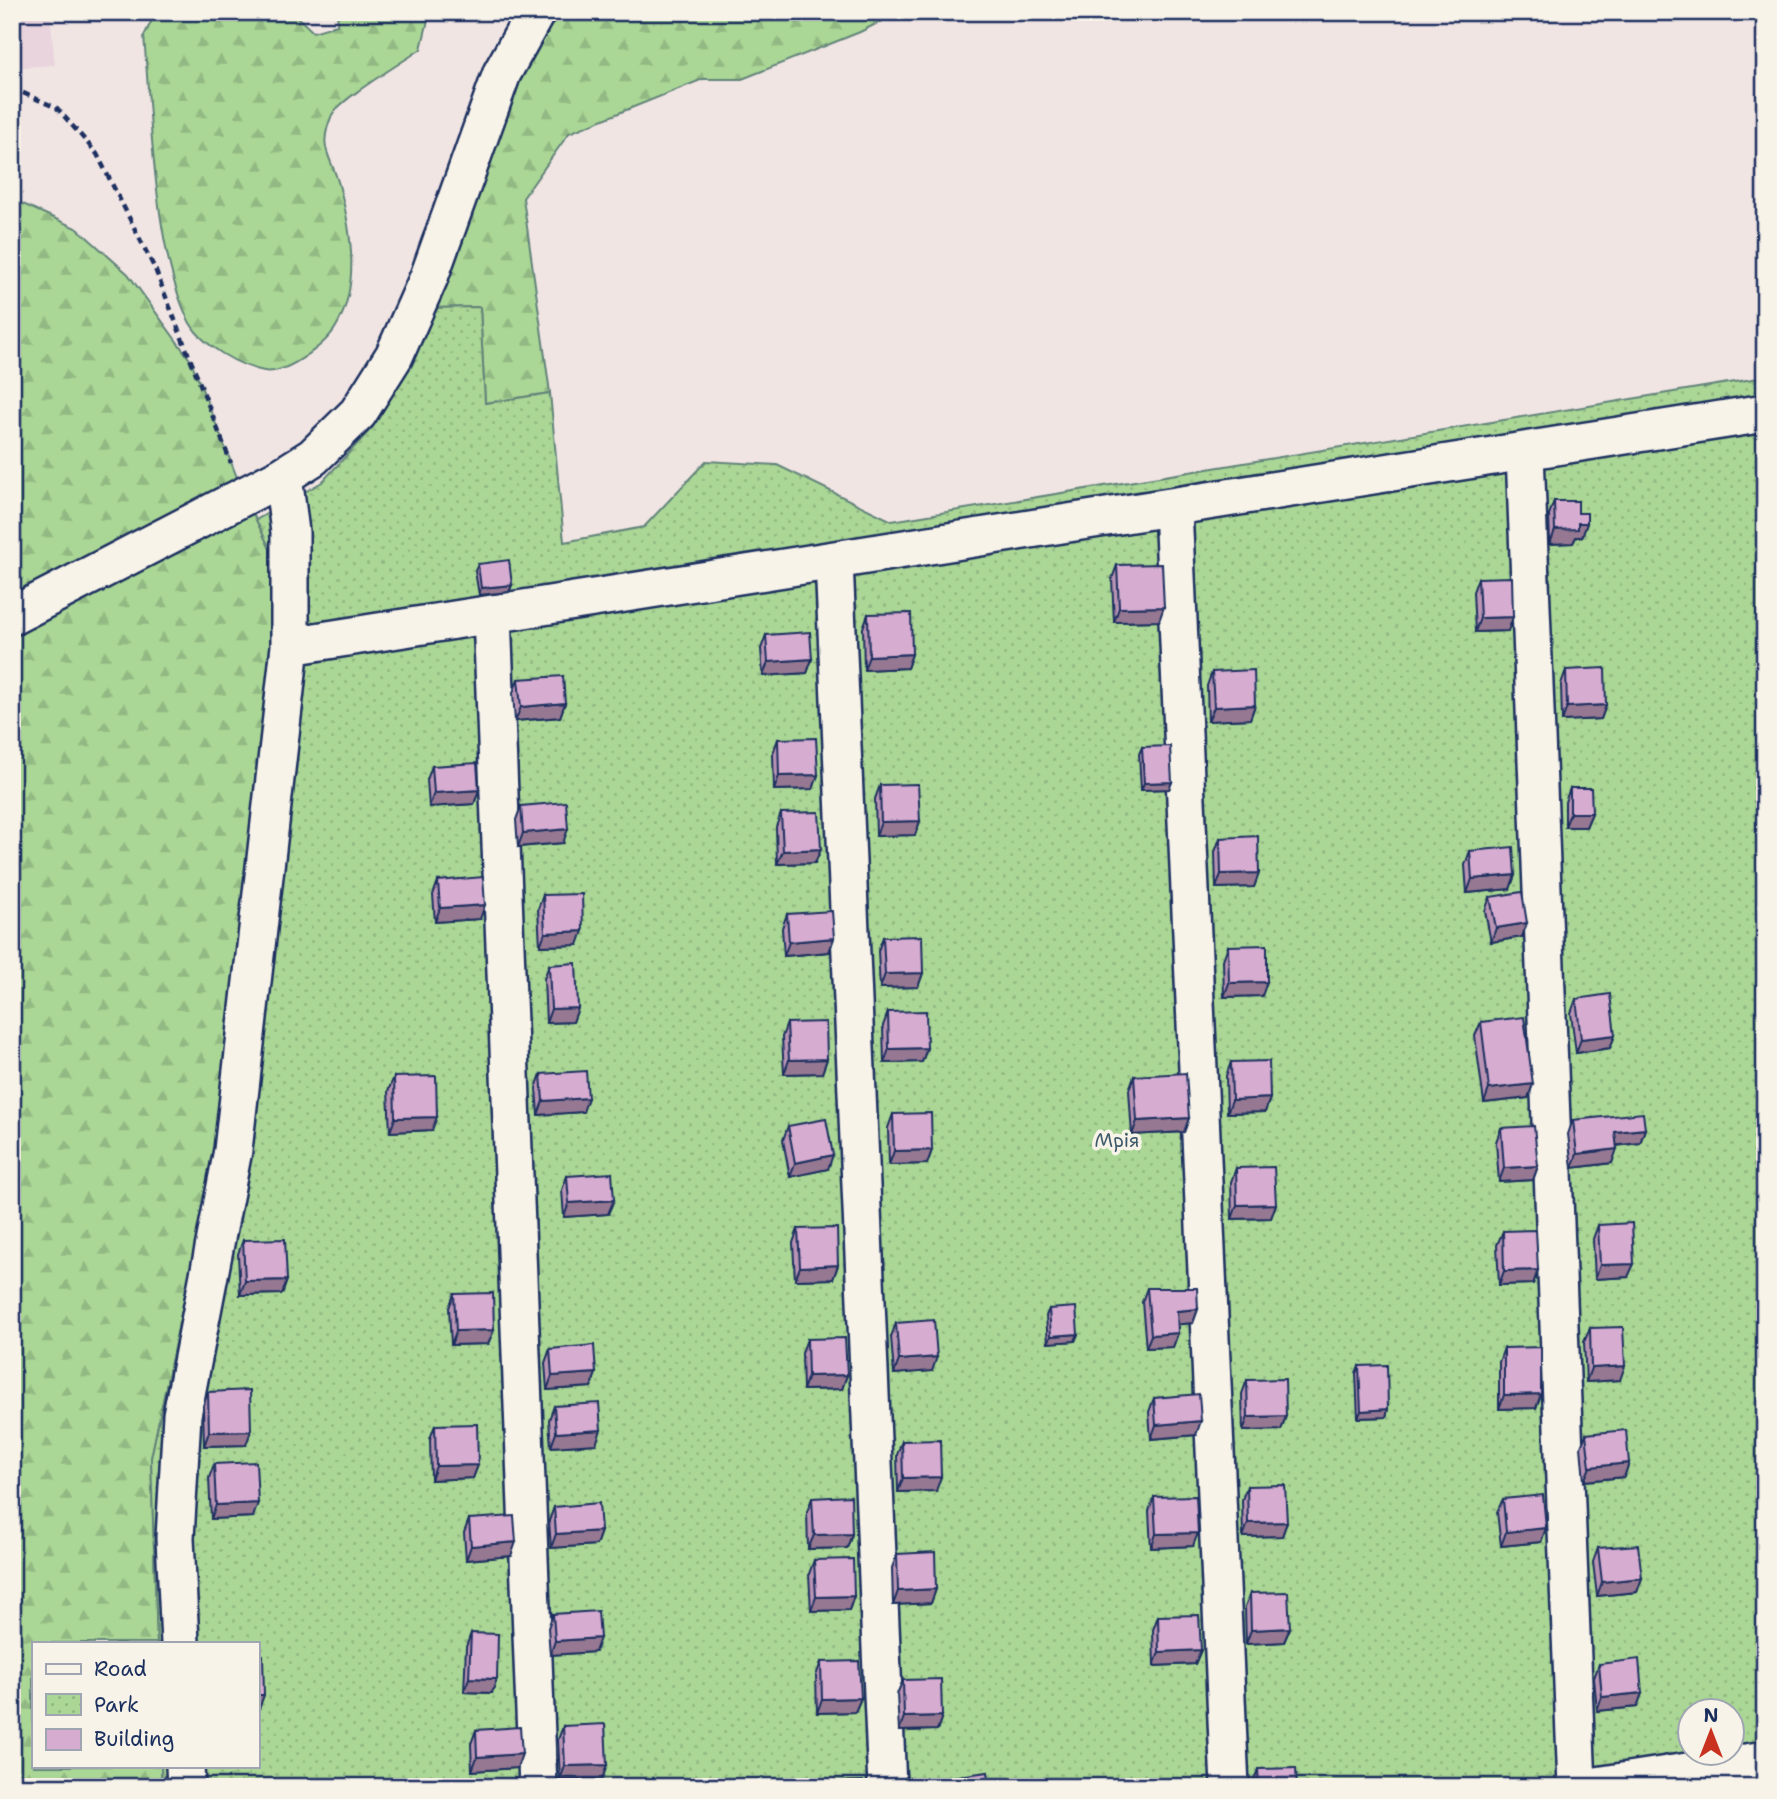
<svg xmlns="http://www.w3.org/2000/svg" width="1777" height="1799" font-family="'Shantell Sans',sans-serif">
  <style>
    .built { fill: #e9d4de }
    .forest { fill: url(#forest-firs); stroke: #62837a; stroke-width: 2 }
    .park { fill: url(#park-dots); stroke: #62837a; stroke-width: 2; fill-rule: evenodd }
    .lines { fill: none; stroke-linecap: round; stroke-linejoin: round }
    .minor-casing { stroke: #1b2f5e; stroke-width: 42 }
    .path { stroke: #1b2f5e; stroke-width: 4.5; stroke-dasharray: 7 5; stroke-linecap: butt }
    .minor { stroke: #f7f3e8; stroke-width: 37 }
    .wall { fill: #b994b4; stroke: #1b2f5e; stroke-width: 2 }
    .shaded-wall { fill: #967892; stroke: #1b2f5e; stroke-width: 2 }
    .building { fill: #d7acd1; stroke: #1b2f5e; stroke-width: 2 }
    .labels { text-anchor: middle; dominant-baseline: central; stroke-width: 7; stroke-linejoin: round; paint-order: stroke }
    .park-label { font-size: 19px; fill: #3f596c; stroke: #f7f3e8 }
  </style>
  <defs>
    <pattern id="forest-firs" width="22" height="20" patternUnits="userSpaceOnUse" patternTransform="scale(1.75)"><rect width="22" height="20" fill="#aad795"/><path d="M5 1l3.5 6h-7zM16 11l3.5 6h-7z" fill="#92b983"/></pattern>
    <pattern id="park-dots" width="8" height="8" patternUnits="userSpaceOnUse" patternTransform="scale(1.75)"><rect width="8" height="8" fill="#aad795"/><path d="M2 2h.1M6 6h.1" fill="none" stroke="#92b983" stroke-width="1.8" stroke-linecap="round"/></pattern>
  </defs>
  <rect width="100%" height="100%" fill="#f1e5e3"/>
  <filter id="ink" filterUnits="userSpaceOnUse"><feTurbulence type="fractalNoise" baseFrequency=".0143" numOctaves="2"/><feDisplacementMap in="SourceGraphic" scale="14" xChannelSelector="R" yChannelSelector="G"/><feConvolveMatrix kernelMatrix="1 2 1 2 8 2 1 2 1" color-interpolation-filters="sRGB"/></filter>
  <g filter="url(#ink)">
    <!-- built -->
    <path class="built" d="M12 12H50L55 65 12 68Z"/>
    <!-- forest -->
    <path class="forest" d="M156 12H287L293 13 313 32 337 25 338 12H430L421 49C403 62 340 99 332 115 317 149 331 155 339 185 351 228 360 285 337 325 327 344 286 375 264 371 239 366 203 346 190 323 154 254 151 115 144 36Z
      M553 12H885L886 19 860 32 742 79H703L569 133 523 198 550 393 485 403 480 307 433 308 496 126Z
      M12 199 78 229 128 274 191 361 244 495 281 571 217 1143 151 1458 157 1643H33V1766H161L162 1787H12Z"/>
    <!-- park -->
    <path class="park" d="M480 307 485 403 550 393 564 542 644 527 706 461 777 465 892 521 1765 377V1787H162L161 1766H257V1643H157L151 1458 217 1143 281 571 256 520 322 482 373 427 433 308ZM1690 1712H1732V1754H1690Z"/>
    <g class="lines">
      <!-- minor casing -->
      <g class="minor-casing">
        <path id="minor" d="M1525 453 1577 1787
          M1173 508 1230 1787
          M834 561 887 1787
          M492 615 538 1787
          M12 616 283 476 313 457 358 413 394 356 429 277 502 73 536 12
          M290 646 1765 413
          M180 1643 175 1538 182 1415 233 1150 290 646V532L283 476
          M185 1766 186 1787
          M1590 1787 1765 1760"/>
      </g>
      <!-- path -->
      <path class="path" d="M12 88 57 108 97 154 155 269 231 463"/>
      <!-- minor -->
      <use href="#minor" class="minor"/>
    </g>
    <!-- wall -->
    <path class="wall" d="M1554 501 1578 513 1587 523 1582 537H1576L1573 543 1550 544 1549 515Z
      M478 564 512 585 509 592 479 595 475 571Z
      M1117 565 1159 621 1114 622 1112 579Z
      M1478 578 1508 631 1475 632 1473 592Z
      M868 614 912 654 907 668 864 670 863 628Z
      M766 635 812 659 807 673 763 676 761 649Z
      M1566 670 1606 705 1601 719 1562 721 1561 684Z
      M1212 672 1255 705 1250 719 1208 721 1207 686Z
      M518 679 565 703 560 717 515 721 513 693Z
      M778 739 818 775 813 789 774 790 773 753Z
      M1142 747 1172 782 1169 789 1141 790 1139 754Z
      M432 766 479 790 474 804 429 807 427 780Z
      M880 785 920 821 915 835 876 836 875 799Z
      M1570 788 1592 813 1586 827H1565V802Z
      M521 806 563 843 518 847 516 820Z
      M781 813 821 849 815 863 777 864 776 827Z
      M1220 838 1259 873 1254 887 1216 888 1215 852Z
      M1470 851 1515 875 1510 889 1467 893 1465 865Z
      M438 881 480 919 435 922 433 895Z
      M543 895 578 945 540 946 538 909Z
      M1490 897 1522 937 1491 942 1485 911Z
      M787 914 834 938 829 952 784 956 782 928Z
      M883 937 923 973 918 987 880 988 878 951Z
      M1228 946 1262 996 1224 997 1223 960Z
      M549 965 578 1008 573 1022 546 1023 544 979Z
      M1576 999 1615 1035 1610 1048 1576 1053 1571 1013Z
      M888 1012 927 1048 922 1062 884 1063 883 1026Z
      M1481 1022 1533 1084 1528 1098 1484 1103 1475 1036Z
      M787 1023 827 1059 822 1073 784 1074 782 1037Z
      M1231 1062 1270 1098 1265 1112 1227 1113 1226 1076Z
      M541 1074 583 1112 538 1115 536 1088Z
      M1134 1076 1189 1118 1184 1132 1132 1135 1129 1090Z
      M394 1077 432 1130 390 1132 388 1091Z
      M893 1114 932 1150 927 1164 889 1165 888 1128Z
      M1573 1120 1645 1129 1640 1143 1616 1146 1612 1163 1572 1168 1568 1134Z
      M788 1126 828 1169 790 1177 783 1140Z
      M1501 1128 1538 1166 1533 1180 1499 1182 1496 1142Z
      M1236 1168 1276 1204 1271 1218 1232 1219 1231 1182Z
      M567 1176 608 1214 564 1217 562 1190Z
      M1598 1225 1628 1277 1595 1279 1593 1239Z
      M798 1229 838 1265 833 1279 795 1280 793 1243Z
      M1503 1231 1538 1270 1533 1284 1499 1285 1497 1245Z
      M243 1240 287 1280 282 1294 240 1295 238 1254Z
      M1147 1288 1198 1309 1193 1323 1178 1324V1333L1173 1347 1146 1348 1142 1302Z
      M454 1294 488 1344 451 1345 449 1308Z
      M1049 1309 1078 1334 1075 1341 1048 1343 1046 1316Z
      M896 1323 932 1371 894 1374 891 1337Z
      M1590 1328 1620 1380 1586 1382 1584 1342Z
      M807 1339 847 1375 842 1389 803 1390 802 1353Z
      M1504 1348 1541 1394 1536 1408 1499 1409V1362Z
      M550 1349 596 1373 591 1387 547 1390 545 1363Z
      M1359 1366 1388 1409 1386 1417 1358 1418 1356 1373Z
      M1247 1380 1286 1416 1281 1430 1243 1431 1242 1394Z
      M208 1392 246 1445 204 1446 203 1406Z
      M1154 1398 1196 1435 1151 1439 1149 1412Z
      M554 1406 596 1444 551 1447 549 1420Z
      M435 1425 478 1465 473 1478 431 1480 430 1439Z
      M1586 1434 1629 1463 1624 1477 1584 1481 1581 1447Z
      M902 1441 936 1491 898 1492 897 1455Z
      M214 1464 253 1517 211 1519 209 1478Z
      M1247 1486 1287 1522 1282 1536 1243 1537 1242 1500Z
      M1154 1497 1193 1546 1151 1548 1149 1511Z
      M812 1498 852 1534 847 1548 808 1549 807 1512Z
      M1503 1499 1546 1528 1541 1542 1501 1546 1497 1512Z
      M554 1507 601 1531 596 1545 551 1548 549 1521Z
      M469 1519 511 1556 466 1560 464 1533Z
      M1598 1548 1642 1578 1637 1592 1597 1596 1593 1562Z
      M897 1554 936 1589 931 1603 893 1605 892 1568Z
      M814 1560 854 1596 849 1610 811 1611 809 1574Z
      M1250 1593 1290 1628 1284 1642 1246 1644 1245 1607Z
      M553 1614 595 1652 550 1655 548 1628Z
      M1158 1616 1201 1650 1195 1664 1154 1666 1153 1630Z
      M471 1633 492 1693 464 1692 466 1647Z
      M821 1662 861 1698 855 1712 817 1713 816 1676Z
      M1599 1664 1642 1693 1637 1707 1597 1711 1594 1678Z
      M903 1680 942 1716 937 1730 899 1731 897 1694Z
      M563 1726 607 1765 602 1779 560 1780 558 1740Z
      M476 1730 517 1768 472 1771 471 1744Z
      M1258 1769 1297 1787H1253V1783Z
      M951 1777 990 1787H948Z"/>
    <!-- shaded-wall -->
    <path class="shaded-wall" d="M1578 523H1587L1582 537H1576L1573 543 1550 544 1555 530Z
      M512 585 509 592 479 595 481 588Z
      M1164 607 1159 621 1114 622 1119 608Z
      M1513 617 1508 631 1475 632 1480 618Z
      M912 654 907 668 864 670 869 656Z
      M812 659 807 673 763 676 768 662Z
      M565 703 560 717 515 721 521 707Z
      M1255 705 1250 719 1208 721 1214 707Z
      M1606 705 1601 719 1562 721 1567 707Z
      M818 775 813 789 774 790 779 776Z
      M1172 782 1169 789 1141 790 1144 783Z
      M479 790 474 804 429 807 434 793Z
      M1570 813H1592L1586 827H1565Z
      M920 821 915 835 876 836 881 822Z
      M568 829 563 843 518 847 523 833Z
      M821 849 815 863 777 864 783 851Z
      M1259 873 1254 887 1216 888 1221 874Z
      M1515 875 1510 889 1467 893 1472 879Z
      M485 905 480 919 435 922 440 908Z
      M1527 923 1522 937 1491 942 1496 928Z
      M583 931 578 945 540 946 545 933Z
      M834 938 829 952 784 956 789 942Z
      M923 973 918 987 880 988 885 974Z
      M1267 982 1262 996 1224 997 1229 983Z
      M578 1008 573 1022 546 1023 551 1009Z
      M1615 1035 1610 1048 1576 1053 1581 1039Z
      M927 1048 922 1062 884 1063 889 1049Z
      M827 1059 822 1073 784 1074 789 1060Z
      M1533 1084 1528 1098 1484 1103 1489 1089Z
      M588 1098 583 1112 538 1115 543 1101Z
      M1270 1098 1265 1112 1227 1113 1232 1100Z
      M437 1117 432 1130 390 1132 395 1118Z
      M1189 1118 1184 1132 1132 1135 1137 1121Z
      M1645 1129 1640 1143 1610 1146 1615 1132Z
      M1617 1149 1612 1163 1572 1168 1577 1154Z
      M932 1150 927 1164 889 1165 894 1151Z
      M833 1155 828 1169 790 1177 795 1163Z
      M1538 1166 1533 1180 1499 1182 1504 1168Z
      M614 1200 608 1214 564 1217 569 1203Z
      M1276 1204 1271 1218 1232 1219 1237 1205Z
      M1634 1264 1628 1277 1595 1279 1600 1265Z
      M838 1265 833 1279 795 1280 800 1267Z
      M1538 1270 1533 1284 1499 1285 1504 1271Z
      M287 1280 282 1294 240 1295 245 1281Z
      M1198 1309 1193 1323 1172 1325 1177 1311Z
      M494 1330 488 1344 451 1345 456 1331Z
      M1178 1333 1173 1347 1146 1348 1151 1335Z
      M1078 1334 1075 1341 1048 1343 1051 1336Z
      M937 1357 932 1371 894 1374 899 1360Z
      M1625 1366 1620 1380 1586 1382 1591 1368Z
      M596 1373 591 1387 547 1390 552 1376Z
      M847 1375 842 1389 803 1390 808 1376Z
      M1541 1394 1536 1408 1499 1409 1504 1395Z
      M1388 1409 1386 1417 1358 1418 1361 1411Z
      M1286 1416 1281 1430 1243 1431 1248 1417Z
      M1201 1421 1196 1435 1151 1439 1156 1425Z
      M601 1430 596 1444 551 1447 556 1433Z
      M251 1431 246 1445 204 1446 209 1432Z
      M1629 1463 1624 1477 1584 1481 1590 1467Z
      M478 1465 473 1478 431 1480 436 1466Z
      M941 1477 936 1491 898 1492 903 1478Z
      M258 1503 253 1517 211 1519 216 1505Z
      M1287 1522 1282 1536 1243 1537 1248 1523Z
      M1546 1528 1541 1542 1501 1546 1506 1532Z
      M601 1531 596 1545 551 1548 556 1534Z
      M1198 1533 1193 1546 1151 1548 1156 1534Z
      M852 1534 847 1548 808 1549 814 1535Z
      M516 1542 511 1556 466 1560 471 1546Z
      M1642 1578 1637 1592 1597 1596 1602 1582Z
      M936 1589 931 1603 893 1605 898 1591Z
      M854 1596 849 1610 811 1611 816 1597Z
      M1290 1628 1284 1642 1246 1644 1251 1630Z
      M600 1638 595 1652 550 1655 555 1641Z
      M1201 1650 1195 1664 1154 1666 1159 1652Z
      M469 1678 497 1679 492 1693 464 1692Z
      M1642 1693 1637 1707 1597 1711 1602 1697Z
      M257 1695H264L259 1709H257Z
      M861 1698 855 1712 817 1713 822 1699Z
      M942 1716 937 1730 899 1731 904 1717Z
      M522 1754 517 1768 472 1771 477 1757Z
      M607 1765 602 1779 560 1780 565 1766Z"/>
    <!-- building -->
    <path class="building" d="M1554 501H1578V513H1587V523H1578V529L1555 530Z
      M509 560 512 585 481 588 478 564Z
      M1162 564 1164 607 1119 608 1117 565Z
      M1512 577 1513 617 1480 618 1478 578Z
      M911 613 912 654 869 656 868 614Z
      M810 632 812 659 768 662 766 635Z
      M1605 668 1606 705 1567 707 1566 670Z
      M1254 670 1255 705 1214 707 1212 672Z
      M563 676 565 703 521 707 518 679Z
      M816 738 818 775 779 776 778 739Z
      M1170 746 1172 782 1144 783 1142 747Z
      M477 763 479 790 434 793 432 766Z
      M918 784 920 821 881 822 880 785Z
      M1570 788H1591L1592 813H1570Z
      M566 802 568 829 523 833 521 806Z
      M819 812 821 849 783 851 781 813Z
      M1258 836 1259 873 1221 874 1220 838Z
      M1513 847 1515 875 1472 879 1470 851Z
      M483 877 485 905 440 908 438 881Z
      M1522 892 1527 923 1496 928 1490 897Z
      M582 894 583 931 545 933 543 895Z
      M832 911 834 938 789 942 787 914Z
      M922 936 923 973 885 974 883 937Z
      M1267 945V982L1229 983 1228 946Z
      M576 963 578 1008 551 1009 549 965Z
      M1610 994 1615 1035 1581 1039 1576 999Z
      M926 1011 927 1048 889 1049 888 1012Z
      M1524 1017 1533 1084 1489 1089 1481 1022Z
      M826 1022 827 1059 789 1060 787 1023Z
      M1269 1061 1270 1098 1232 1100 1231 1062Z
      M586 1071 588 1098 543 1101 541 1074Z
      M1186 1073 1189 1118 1137 1121 1134 1076Z
      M436 1076 437 1117 395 1118 394 1077Z
      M931 1113 932 1150 894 1151 893 1114Z
      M1643 1113 1645 1129 1615 1132 1617 1149 1577 1154 1573 1120Z
      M826 1119 833 1155 795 1163 788 1126Z
      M1534 1126 1538 1166 1504 1168 1501 1128Z
      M1274 1167 1276 1204 1237 1205 1236 1168Z
      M612 1173 614 1200 569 1203 567 1176Z
      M1632 1223 1634 1264 1600 1265 1598 1225Z
      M837 1228 838 1265 800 1267 798 1229Z
      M1536 1230 1538 1270 1504 1271 1503 1231Z
      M285 1239 287 1280 245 1281 243 1240Z
      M1147 1288H1197L1198 1309 1177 1311 1178 1333 1151 1335Z
      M493 1293 494 1330 456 1331 454 1294Z
      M1076 1307 1078 1334 1051 1336 1049 1309Z
      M934 1320 937 1357 899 1360 896 1323Z
      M1623 1327 1625 1366 1591 1368 1590 1328Z
      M845 1338 847 1375 808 1376 807 1339Z
      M594 1345 596 1373 552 1376 550 1349Z
      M1541 1347V1394L1504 1395V1348Z
      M1387 1365 1388 1409 1361 1411 1359 1366Z
      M1285 1379 1286 1416 1248 1417 1247 1380Z
      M250 1390 251 1431 209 1432 208 1392Z
      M1199 1394 1201 1421 1156 1425 1154 1398Z
      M599 1403 601 1430 556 1433 554 1406Z
      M477 1424 478 1465 436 1466 435 1425Z
      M1626 1430 1629 1463 1590 1467 1586 1434Z
      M940 1440 941 1477 903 1478 902 1441Z
      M256 1462 258 1503 216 1505 214 1464Z
      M1285 1485 1287 1522 1248 1523 1247 1486Z
      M1543 1495 1546 1528 1506 1532 1503 1499Z
      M851 1496 852 1534 814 1535 812 1498Z
      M1196 1496 1198 1533 1156 1534 1154 1497Z
      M599 1503 601 1531 556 1534 554 1507Z
      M514 1516 516 1542 471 1546 469 1519Z
      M1638 1545 1642 1578 1602 1582 1598 1548Z
      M935 1552 936 1589 898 1591 897 1554Z
      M853 1559 854 1596 816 1597 814 1560Z
      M1288 1592 1290 1628 1251 1630 1250 1593Z
      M598 1611 600 1638 555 1641 553 1614Z
      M1199 1615 1201 1650 1159 1652 1158 1616Z
      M471 1633 498 1634 497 1679 469 1678Z
      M257 1655H263L264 1695H257Z
      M1639 1659 1642 1693 1602 1697 1599 1664Z
      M859 1661 861 1698 822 1699 821 1662Z
      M941 1679 942 1716 904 1717 903 1680Z
      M605 1724 607 1765 565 1766 563 1726Z
      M520 1727 522 1754 477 1757 476 1730Z
      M1296 1768 1297 1787H1259L1258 1769Z
      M988 1772 990 1787H953L951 1777Z
      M863 1781V1787H824V1782Z
      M1214 1784 1215 1787H1174V1786Z"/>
  </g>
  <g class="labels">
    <!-- park labels -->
    <g class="park-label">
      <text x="1117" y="1140">Мрія</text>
    </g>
  </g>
  <!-- margin -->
  <rect width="1777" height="1799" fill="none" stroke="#f7f3e8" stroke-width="42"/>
  <rect x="21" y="21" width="1735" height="1757" fill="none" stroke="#1b2f5e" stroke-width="2.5" filter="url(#ink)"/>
  <!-- legend -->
  <rect x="32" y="1642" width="228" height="126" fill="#f7f3e8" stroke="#9fa5b1" stroke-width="2"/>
  <rect x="46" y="1664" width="35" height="10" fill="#f7f3e8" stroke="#9fa5b1" stroke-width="2"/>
  <text x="94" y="1676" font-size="21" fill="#1b2f5e">Road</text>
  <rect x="46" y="1694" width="35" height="21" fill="url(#park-dots)" stroke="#9fa5b1" stroke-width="2"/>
  <text x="94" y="1712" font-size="21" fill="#1b2f5e">Park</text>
  <rect x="46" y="1729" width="35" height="21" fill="#d7acd1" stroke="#9fa5b1" stroke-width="2"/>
  <text x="94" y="1746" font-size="21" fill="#1b2f5e">Building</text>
  <!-- north arrow -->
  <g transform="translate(1711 1732)"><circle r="33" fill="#f7f3e8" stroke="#9fa5b1" stroke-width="2"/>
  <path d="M0-5L12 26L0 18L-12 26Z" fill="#c8321e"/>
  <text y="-10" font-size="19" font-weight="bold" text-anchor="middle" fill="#1b2f5e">N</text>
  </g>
</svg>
